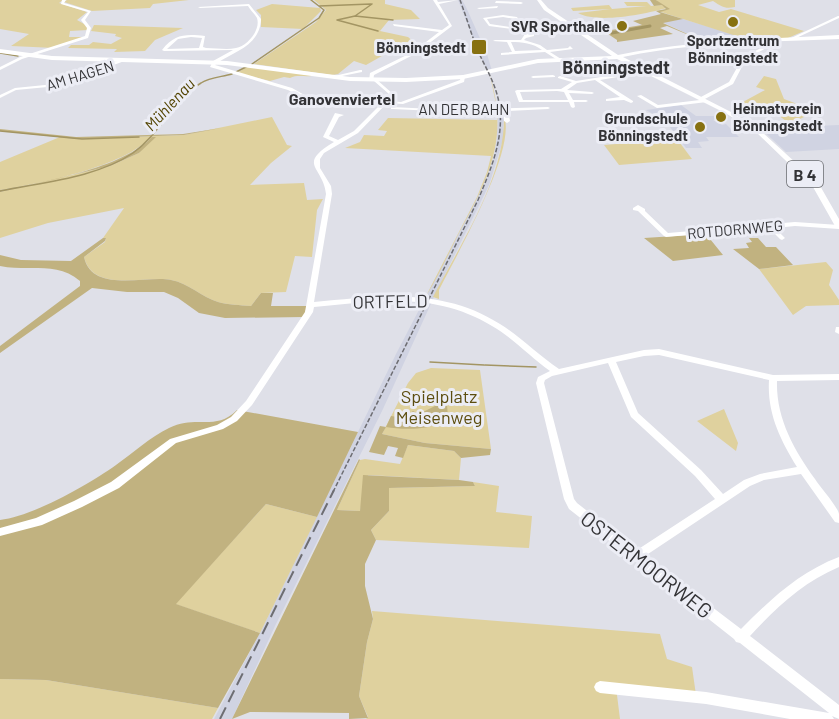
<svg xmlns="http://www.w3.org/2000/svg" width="839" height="719" font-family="Barlow,sans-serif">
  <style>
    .built { fill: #d0d3e2 }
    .green { fill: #dfd19e }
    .forest { fill: #c1b280 }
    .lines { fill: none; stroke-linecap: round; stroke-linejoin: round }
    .stream { stroke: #a39563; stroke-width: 1.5 }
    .canal { stroke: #a39563; stroke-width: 3 }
    .minor { fill: #fff; fill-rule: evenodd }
    .major { fill: #fff; fill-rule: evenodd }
    .rail-far1 { stroke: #6d6d72; stroke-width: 1.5; stroke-dasharray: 4.5 2; stroke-linecap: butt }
    .rail { stroke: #6d6d72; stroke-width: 2; stroke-dasharray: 13 6; stroke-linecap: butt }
    .poi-dot { fill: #877111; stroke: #ecedf5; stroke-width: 2 }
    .labels { text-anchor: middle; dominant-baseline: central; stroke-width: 6; stroke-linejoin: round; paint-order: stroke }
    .far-poi-label { font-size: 15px; font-weight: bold; fill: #333336; stroke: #ecedf5; text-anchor: end }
    .far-street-label { font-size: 15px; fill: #333336; stroke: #ecedf5 }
    .far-neighbourhood-label { font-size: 16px; font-weight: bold; fill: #333336; stroke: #ecedf5 }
    .far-water-label { font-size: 16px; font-style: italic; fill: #534401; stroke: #ecedf5 }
    .shield { fill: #ecedf5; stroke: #6a6b6f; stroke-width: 1.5 }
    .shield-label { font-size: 16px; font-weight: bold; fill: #333336 }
    .far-quarter-label { font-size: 18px; font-weight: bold; fill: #333336; stroke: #ecedf5 }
    .street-label { font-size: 18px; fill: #333336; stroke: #ecedf5 }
    .park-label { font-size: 18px; fill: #5c4d0f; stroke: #ecedf5 }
    .near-street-label { font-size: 21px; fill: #333336; stroke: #ecedf5 }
  </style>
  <rect width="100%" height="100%" fill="#dfe0e8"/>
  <!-- built -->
  <path class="built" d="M458 0H462L466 7 487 54 492 71 488 72 481 58Z
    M683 19 736 35 746 39 703 41 662 22Z
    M681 105 696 116H715L719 118 713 120 722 125 726 124 739 137H706L709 141 698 142 702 148H686L666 122 646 110Z
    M498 111 504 112 503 140 489 185 434 297 383 409 275 626 232 719H214L260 633 396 354 484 185 493 162 497 139Z
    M839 125V149L786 152 760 128Z"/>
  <!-- green -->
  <path class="green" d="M0 0H63L59 3 87 12 77 20 86 25 88 30 70 31 69 37H84L55 48 11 46 29 34 0 29Z
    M67 0H189L153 4 150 8 92 11 64 2Z
    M314 0H385V4L411 10 420 19 389 20 380 31 408 37 415 43 405 50 396 48 366 65 354 61 338 74 332 75 254 64 316 22 326 10Z
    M656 0H735V7C725 9 722 7 713 1L698 5 719 12 731 9 804 31 788 38 749 40 658 11 668 9 667 8C645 14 598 24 578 13L611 9 573 11 571 8 609 5 612 9 647 6H627L624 2H647L651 6 662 5Z
    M272 4 320 8 321 11 303 29 261 27V15L256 10Z
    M94 25 183 28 155 40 145 51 114 52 117 49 68 48 71 45H89L93 42 111 44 122 38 115 36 116 34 91 31Z
    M250 65 316 75C307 78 298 74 290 78L284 77 270 81 237 73Z
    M490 75C509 140 489 178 458 235 448 255 438 277 426 296L477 197 487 172 491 156 345 148 360 142 364 135 384 136 387 131 378 130 388 118 497 120V111H436L497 109Z
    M764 76 776 79 784 99 816 111 790 124 774 112 769 115 741 103 765 90 756 87Z
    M504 116C517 150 456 256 439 290V299L433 297C461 243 505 178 504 116Z
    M272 117 287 145 292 146 271 163 250 185 304 183 307 200 323 199 317 210 312 257 295 256 286 292 261 293 251 306C240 305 228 305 218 302 202 297 188 283 171 280 147 275 93 294 84 257L105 242 106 238H103L124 208 48 223 0 238V192L110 166 139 153 151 137C125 166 40 184 0 190V162L60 137 77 139 184 135Z
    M677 139 692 159 619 165 604 145Z
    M826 262 833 270 829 285 839 300V305L806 306 793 315 759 269Z
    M431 368 480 370 491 449 425 443 382 434 408 383 416 373Z
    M724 409 738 443 736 451 697 421Z
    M408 445 454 451 461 458 459 480 368 475 360 511 337 510 360 460 365 459 400 464Z
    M473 482 499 486 496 512 532 516 529 548 376 540 371 530 389 511V488L475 486Z
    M266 504 317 517 260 633 175 604Z
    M372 611 660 634 667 659 692 667 696 695 616 687 620 719H366L368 717 359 696 367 642 373 619Z
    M0 679 46 680 218 708 212 719H0Z"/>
  <!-- forest -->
  <path class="forest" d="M650 0H656L670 9 660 12 683 19 663 23 703 41 667 26 660 28 673 34 617 42V40L605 32 587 34 642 25 633 21 661 14 656 11 666 9 662 5 654 6Z
    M221 128 184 135 77 139 0 131V129L76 137 183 134Z
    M152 137H156L139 153 110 166 0 192V190C40 184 125 167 152 137Z
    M706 234 723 255 673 261 644 238Z
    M103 238H106L105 241 84 257C92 294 147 275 171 280 188 283 202 297 218 302 228 305 240 305 251 306L261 293H273L271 306H307L304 317 225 318 199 313 178 298 164 292H127L92 288 0 353V346L80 286V281C56 261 29 272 0 266V255L21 260 71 261Z
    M749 238H758L766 247H776L793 265 759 269 733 249 749 248 746 243 752 242Z
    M443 402 447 405 448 417C436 431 403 430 386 427L382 434 425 443 491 449 490 455 461 458 454 451 408 445 403 458 395 456 398 448 388 446 384 455 369 452 380 426 386 427 391 416 404 418 413 411 419 414Z
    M237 410 358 432 317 517 266 504 176 604 260 633 218 708 46 680 0 679V520C33 516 88 485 116 465 133 453 150 437 169 428 197 414 215 432 237 410Z
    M359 459 360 460 337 510 360 511 363 475 459 480 473 482 475 486 389 488V511L371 530 376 540 365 564V586L373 619 367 642 359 696 368 718 349 719V713L250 712 232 719Z"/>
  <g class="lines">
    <!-- stream -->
    <path class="stream" d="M372 4 355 16 337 20 378 31
      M319 6 371 4
      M355 16 393 20
      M0 53 18 56
      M252 64 319 18 324 10 311 0
      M236 72 248 66
      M0 131 82 139 139 137
      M0 191C43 182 96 178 133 153 160 134 173 100 201 83 210 77 222 77 232 74
      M430 362 484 365
      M485 365 536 367"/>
    <!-- canal -->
    <path class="canal" d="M612 33 650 26"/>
    <!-- minor -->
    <path class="minor" d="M62 0H66L64 3 91 11 85 20 91 28 88 38 22 59 0 70V67L20 57 85 36 87 28 81 20 88 12 61 4Z
      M433 0H437L438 2 458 0 439 4 452 26 415 54 374 75 373 81H369L370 73 413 52 439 32 394 26 393 24 442 30 449 25Z
      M496 1 521 2 523 3 521 4 495 3Z
      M249 4 261 19C260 45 236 51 217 63L215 65 292 88 317 102 350 98 385 100 389 94 374 81V80L376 79 393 94 390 101 401 102 460 80 461 76 465 77 464 82 403 104 387 103 358 133 324 153 320 159V168L331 186 332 194 314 302C379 296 442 287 500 324 521 337 538 355 559 369L644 350 659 349 773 375 839 374V380L777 381C776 418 794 450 815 479 820 487 838 507 839 514 839 517 839 520 839 523L835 522 801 474 764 480 750 486 645 556 741 629C770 600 799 572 839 557V567C803 582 776 608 750 636L839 705V719L832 716 834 719H790L706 704 600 693 596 691 594 687 596 683 600 681 706 692 829 713 740 643 736 642 734 639 569 509 564 499 536 383 538 377 550 371C530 357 513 338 492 326 435 291 377 301 314 307L313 312 252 405 237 421 223 429 176 443 119 488 82 507 42 525 0 536V528L36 518 74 501 111 482 170 439 217 425 231 417 246 401 305 312 326 194C323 166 296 165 334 142L323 137 335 113 344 115 339 117 329 136 338 140 354 131 382 103 350 100 316 105 288 90 210 67 213 61 233 50 164 51 162 50C175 34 185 34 205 36L203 47 206 48C216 48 227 50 236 48 247 46 261 30 257 18 255 14 250 10 248 6L200 8 198 7ZM191 37 202 38 199 48 167 49 178 39ZM659 355 769 380C767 413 780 439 797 467L760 474 744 480 723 494 701 470 638 413 616 362 644 356ZM608 363 631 417 695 476 715 499 637 550 577 503 574 499 544 383 545 380 552 376Z
      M498 6 497 8 479 9 477 8Z
      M503 15 517 17 521 24 511 29 489 26 483 18ZM503 17 515 19 517 24 510 27 490 24 487 19Z
      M838 16H839V18L792 40 789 39Z
      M525 34H534V36L526 38 524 40 540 45 547 50 568 48 570 46 573 49 550 52 561 59 559 61 545 52 501 55V53L512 52 507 42 493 41 495 40H521ZM511 42C522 42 533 43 542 50L515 51Z
      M756 39H758L768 47 746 59 733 84 703 100H707V102L657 108 637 96 641 95 658 105 700 100 699 98 729 82 743 57 763 47 756 41Z
      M123 59 127 60 58 86 16 90 0 98V95L15 88 55 84Z
      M360 70H362V72L332 78 330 77Z
      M645 70H647V72L600 80 633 101V102L631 103 624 100 606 101V99L620 97 595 80 577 83 567 90 592 92 594 93 592 94 569 93 573 100H586L588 101 586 102H574L575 107 573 108 571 107 569 102H519L515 91 517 90 561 89 572 82 558 78V77L560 76 576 81ZM557 91 564 92 568 100H523L520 92Z
      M553 75 555 76V77L533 78 531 77 533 76Z
      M391 107 455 110 548 107 550 108 548 109 508 111 510 121 507 123 504 121 503 111 455 112 393 109H391Z
      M638 205 645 209V211L668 233 795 222 839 225V229L795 226 775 228 785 238 782 240 780 239 769 228 666 237 664 236 638 211 633 210V208Z
      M836 327H839V334L835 332Z"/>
    <!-- major -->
    <path class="major" d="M537 0H541L548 8 618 55C691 40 765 39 839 35V39C767 42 694 42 623 57L731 112 761 131 819 184 839 219V228L835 226 813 187 757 133 727 114 617 59 538 63 463 79 406 82 350 81 227 65 52 60 0 53V49L52 56 227 61 350 77 406 78 463 75 538 59 612 56 544 10Z"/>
    <!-- rail-far1 -->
    <path class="rail-far1" d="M333 492 478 200C490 171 503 142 500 110 498 87 486 69 477 49 471 33 466 16 460 0"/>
    <!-- rail -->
    <path class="rail" d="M220 719 334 490"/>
  </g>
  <!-- markers -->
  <g class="poi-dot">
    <circle cx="733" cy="22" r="6"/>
    <circle cx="622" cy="26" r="6"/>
    <rect x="471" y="39" width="16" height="16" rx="3"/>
    <circle cx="721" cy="117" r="6"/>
    <circle cx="700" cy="127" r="6"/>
  </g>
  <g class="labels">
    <!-- far-poi labels -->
    <g class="far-poi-label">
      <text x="610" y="26">SVR Sporthalle</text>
      <text x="733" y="40" text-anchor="middle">Sportzentrum<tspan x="733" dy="17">Bönningstedt</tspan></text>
      <text x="466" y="47">Bönningstedt</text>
      <text x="733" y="108" text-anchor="start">Heimatverein<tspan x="733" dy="17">Bönningstedt</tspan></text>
      <text x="688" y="118">Grundschule<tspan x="688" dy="17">Bönningstedt</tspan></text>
    </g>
    <!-- far-street labels -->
    <g class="far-street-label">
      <text transform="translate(80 75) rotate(-17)">AM HAGEN</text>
      <text x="464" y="109">AN DER BAHN</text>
      <text transform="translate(735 229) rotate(-5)">ROTDORNWEG</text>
    </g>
    <!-- far-neighbourhood labels -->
    <g class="far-neighbourhood-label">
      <text x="342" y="98">Ganovenviertel</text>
    </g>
    <!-- far-water labels -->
    <g class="far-water-label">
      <text transform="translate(169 104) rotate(-47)">Mühlenau</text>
    </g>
    <!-- shield labels -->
    <rect class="shield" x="787" y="161" width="36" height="26" rx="4.5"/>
    <g class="shield-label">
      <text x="805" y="174">B 4</text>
    </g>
    <!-- far-quarter labels -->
    <g class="far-quarter-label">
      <text x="616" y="67">Bönningstedt</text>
    </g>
    <!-- street labels -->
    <g class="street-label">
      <text transform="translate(390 301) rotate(-1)">ORTFELD</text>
    </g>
    <!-- park labels -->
    <g class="park-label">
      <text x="439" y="396">Spielplatz<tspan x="439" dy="21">Meisenweg</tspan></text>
    </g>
    <!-- near-street labels -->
    <g class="near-street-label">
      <text transform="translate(647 564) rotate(38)">OSTERMOORWEG</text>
    </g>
  </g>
</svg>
